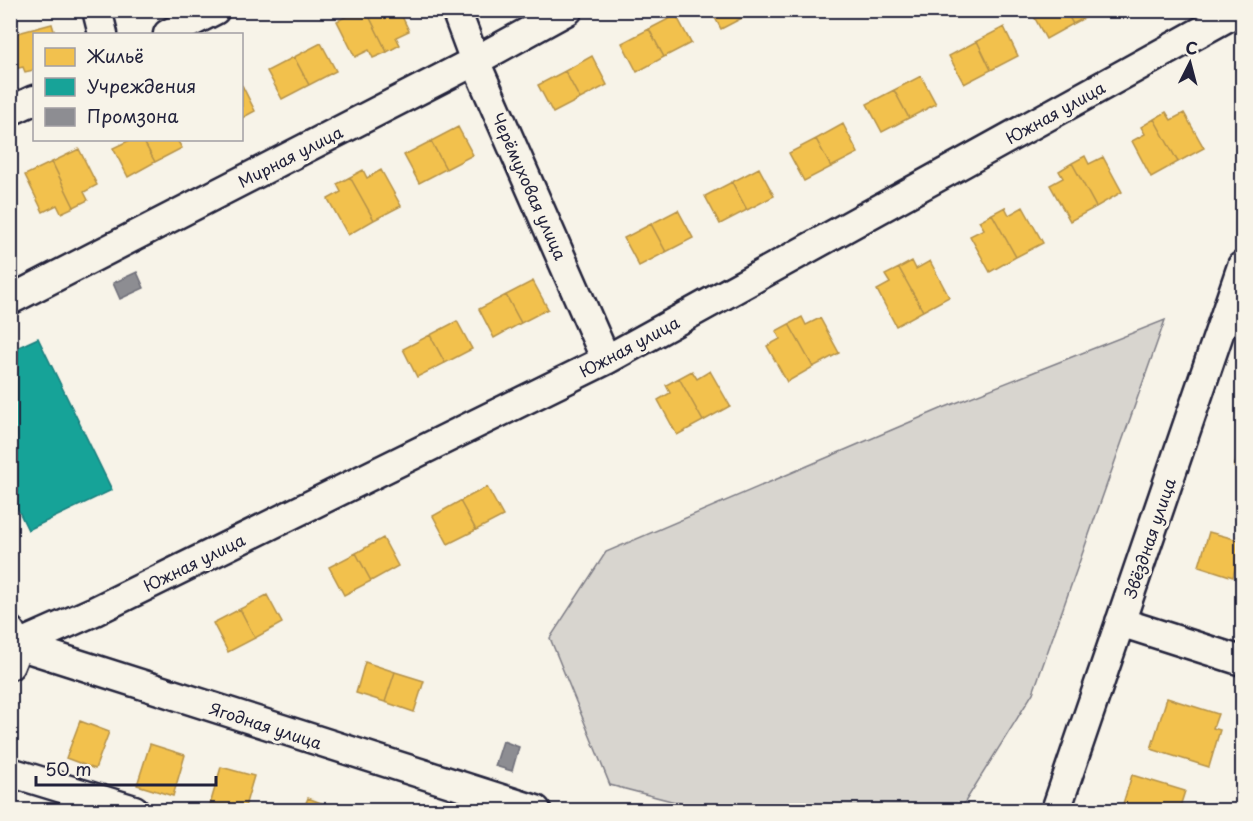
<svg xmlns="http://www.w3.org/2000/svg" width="1253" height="821" font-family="'Playpen Sans',sans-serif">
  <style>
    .green { fill: #d8d5cf; stroke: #7d7c85; stroke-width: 1.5 }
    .homes { fill: #f2c14e; stroke: #b49148; stroke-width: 1.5 }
    .public { fill: #17a398; stroke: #1a7c7c; stroke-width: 1.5 }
    .industry { fill: #8d8d92; stroke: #6d6d78; stroke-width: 1.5 }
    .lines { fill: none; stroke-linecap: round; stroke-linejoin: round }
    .minor-casing { stroke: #22223b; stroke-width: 33 }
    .minor { stroke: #f7f3e8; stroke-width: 28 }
    .labels { text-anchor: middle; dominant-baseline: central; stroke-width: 6; stroke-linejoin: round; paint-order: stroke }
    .street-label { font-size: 16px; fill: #22223b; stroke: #f7f3e8 }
  </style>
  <rect width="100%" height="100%" fill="#f7f3e8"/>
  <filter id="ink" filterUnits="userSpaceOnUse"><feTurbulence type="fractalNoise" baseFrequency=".0167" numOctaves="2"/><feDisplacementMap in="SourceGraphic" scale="12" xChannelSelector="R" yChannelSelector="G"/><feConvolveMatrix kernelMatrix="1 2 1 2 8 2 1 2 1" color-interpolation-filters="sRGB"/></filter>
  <g filter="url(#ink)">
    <!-- green -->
    <path class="green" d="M1165 320 1033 693 960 810H706L610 785 550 638 606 552 943 408Z"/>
    <!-- homes -->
    <path class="homes" d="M359 10H366L387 52 373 58 369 50 355 57 337 21Z
      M366 10H399L409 31 396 37 400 45 387 52Z
      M711 10H745L748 15 721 29Z
      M1065 10 1073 24 1046 39 1031 11Z
      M1065 10H1099L1073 24Z
      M676 15 691 43 664 57 649 29Z
      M52 24 55 34H34V70L25 72 23 67 14 69 10 54V35Z
      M1004 27 1018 56 991 70 977 41Z
      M649 29 664 57 637 72 622 43Z
      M977 41 991 70 964 84 949 56Z
      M321 43 336 71 309 85 294 57Z
      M592 56 607 85 580 99 565 71Z
      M294 57 309 85 282 99 267 71Z
      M565 71 580 99 553 113 538 85Z
      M921 76 936 104 909 118 894 90Z
      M242 85 255 111 242 118Z
      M894 90 909 118 882 132 867 104Z
      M1166 112 1171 120 1184 113 1204 148 1178 162 1154 119Z
      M1154 119 1178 162 1151 177 1132 141 1145 134 1141 127Z
      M843 124 858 153 831 167 816 139Z
      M458 127 473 155 446 169 431 141Z
      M816 139 831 167 804 181 789 153Z
      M130 140H143L155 162 128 177 113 148Z
      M143 140H177L182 148 155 162Z
      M431 141 446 169 419 183 404 155Z
      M79 149 97 185 84 192 88 200 74 207 52 162Z
      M1085 156 1089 164 1103 157 1122 192 1096 207 1072 163Z
      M52 162 74 207 61 213 57 205 43 212 25 175Z
      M1072 163 1096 207 1070 221 1050 185 1063 178 1059 171Z
      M759 168 774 196 747 210 732 182Z
      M363 170 367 178 381 170 401 206 374 220 350 177Z
      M350 177 374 220 348 235 328 199 341 192 337 184Z
      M732 182 747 210 720 224 705 196Z
      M1005 207 1009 215 1023 207 1043 243 1016 257 992 214Z
      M678 210 693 238 666 252 651 224Z
      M992 214 1016 257 990 272 970 236 984 229 979 221Z
      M651 224 666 252 639 266 624 238Z
      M912 261 916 269 930 261 949 297 923 311 899 268Z
      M899 268 923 311 896 326 877 290 890 283 885 275Z
      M533 281 548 309 521 323 506 295Z
      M506 295 521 323 494 338 479 309Z
      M802 317 806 325 820 318 839 353 813 367 789 324Z
      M457 321 472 349 445 363 430 335Z
      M789 324 813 367 787 382 767 346 780 339 776 331Z
      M430 335 445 363 417 377 403 349Z
      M692 371 697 379 710 371 730 406 703 421 679 378Z
      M679 378 703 421 677 435 658 400 670 393 666 385Z
      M1242 442V483L1236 481 1240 469 1234 467Z
      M487 487 503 516 476 530 460 501Z
      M460 501 476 530 448 544 433 516Z
      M1209 532 1242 541 1233 577 1199 566Z
      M383 538 398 566 371 581 356 553Z
      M356 553 371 581 344 595 329 567Z
      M267 595 282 623 255 638 240 609Z
      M240 609 255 638 228 652 213 623Z
      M365 662 395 672 385 702 356 693Z
      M395 672 424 681 414 712 385 702Z
      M1167 698 1218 714 1213 728 1220 730 1209 767 1151 749Z
      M80 721 109 732 95 769 66 758Z
      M150 744 185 755 173 796 137 785Z
      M221 767 254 776 244 810H219L209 808Z
      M1132 775 1185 791 1179 810H1121Z
      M308 798 339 810H303Z"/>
    <!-- public -->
    <path class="public" d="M38 338 112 490 28 530 10 493V351Z"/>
    <!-- industry -->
    <path class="industry" d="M137 272 144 288 120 299 113 283Z
      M503 741 519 747 512 771 495 766Z"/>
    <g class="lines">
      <!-- minor casing -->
      <g class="minor-casing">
        <path id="minor" d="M97 10 103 34
          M456 10 475 61 606 360
          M168 34 215 10
          M10 111 34 100
          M10 300 475 61 568 10
          M1120 622 1242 661
          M10 631 18 645 95 611 606 360 1240 10
          M10 665 18 645 536 810
          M10 772 134 810
          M1056 810 1242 266"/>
      </g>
      <!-- minor -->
      <use href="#minor" class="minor"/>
    </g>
  </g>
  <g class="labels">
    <!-- street labels -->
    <g class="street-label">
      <text transform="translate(1055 112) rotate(-29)">Южная улица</text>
      <text transform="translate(290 156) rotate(-27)">Мирная улица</text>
      <text transform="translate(530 186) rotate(66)">Черёмуховая улица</text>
      <text transform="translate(629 346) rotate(-28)">Южная улица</text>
      <text transform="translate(1149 538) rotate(-71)">Звёздная улица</text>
      <text transform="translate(194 562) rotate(-26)">Южная улица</text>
      <text transform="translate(266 725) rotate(18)">Ягодная улица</text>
    </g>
  </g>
  <!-- margin -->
  <rect width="1253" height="821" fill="none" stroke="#f7f3e8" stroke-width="36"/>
  <rect x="18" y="18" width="1217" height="785" fill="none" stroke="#22223b" stroke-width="2" filter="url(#ink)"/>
  <!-- legend -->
  <rect x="33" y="33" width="210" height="108" fill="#f7f3e8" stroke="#a29fa3" stroke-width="1.5"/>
  <rect x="45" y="48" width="30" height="18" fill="#f2c14e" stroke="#a29fa3" stroke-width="1.5"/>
  <text x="87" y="63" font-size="18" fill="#22223b">Жильё</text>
  <rect x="45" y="78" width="30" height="18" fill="#17a398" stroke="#a29fa3" stroke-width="1.5"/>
  <text x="87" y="93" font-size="18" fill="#22223b">Учреждения</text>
  <rect x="45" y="108" width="30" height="18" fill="#8d8d92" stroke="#a29fa3" stroke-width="1.5"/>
  <text x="87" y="123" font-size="18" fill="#22223b">Промзона</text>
  <!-- north arrow -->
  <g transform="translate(1190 63) rotate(6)" stroke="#f7f3e8" stroke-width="4.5" paint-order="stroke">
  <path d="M0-4.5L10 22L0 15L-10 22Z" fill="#22223b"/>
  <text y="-9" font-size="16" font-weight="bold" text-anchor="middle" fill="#22223b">С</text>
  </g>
  <!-- scale -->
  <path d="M36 776v9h180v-9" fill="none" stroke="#22223b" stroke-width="3"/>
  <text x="45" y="776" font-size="18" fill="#22223b" stroke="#f7f3e8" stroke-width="4.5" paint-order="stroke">50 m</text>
</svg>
